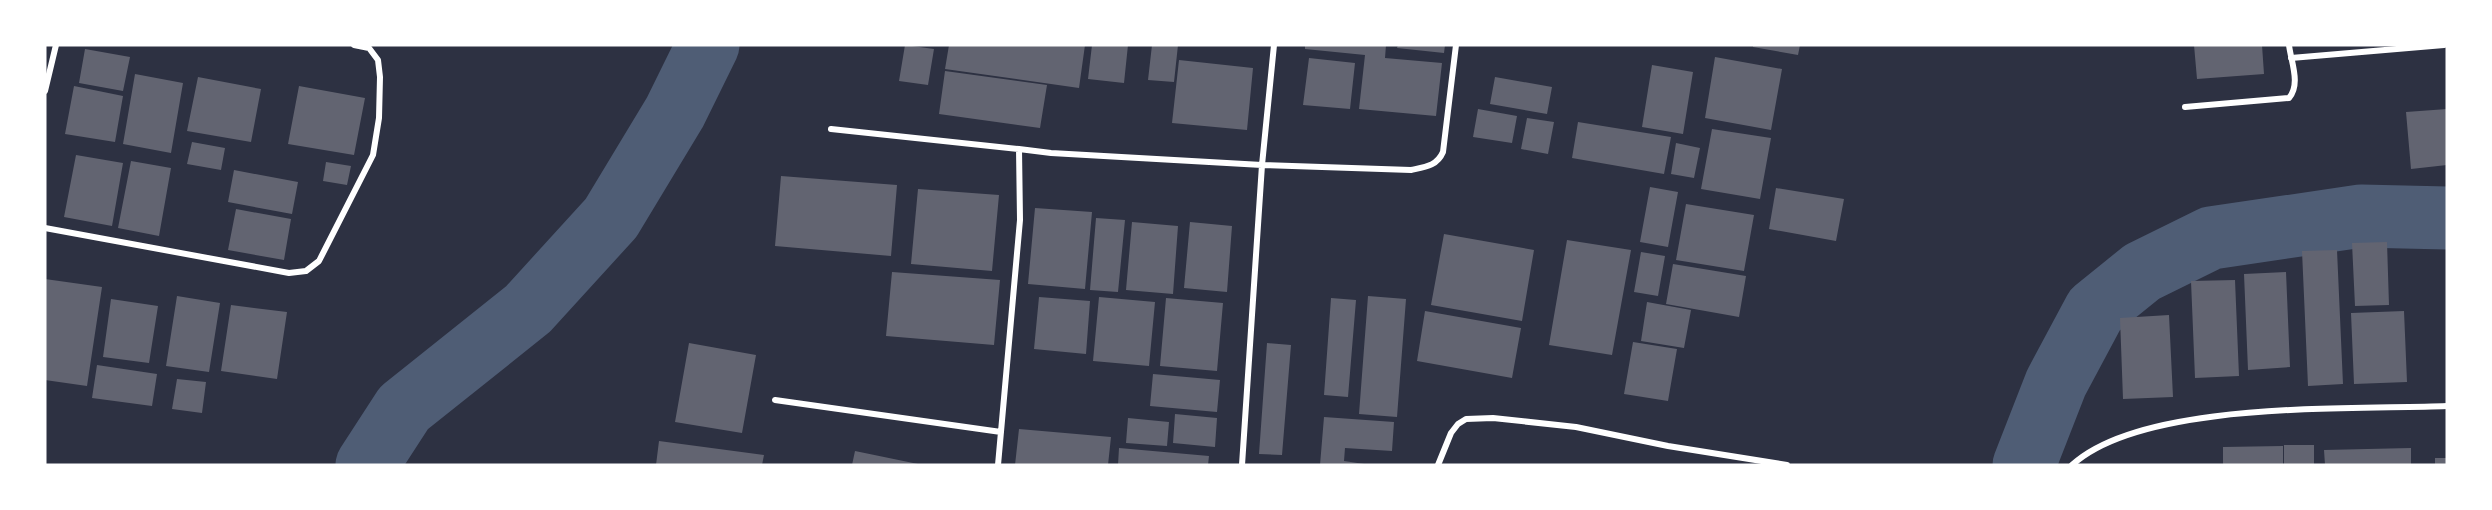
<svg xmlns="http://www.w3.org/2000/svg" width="2492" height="510" font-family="'Playfair Display',serif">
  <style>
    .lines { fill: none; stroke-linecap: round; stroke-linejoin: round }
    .river { stroke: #4f5d75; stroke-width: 63 }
    .building { fill: #626471 }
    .minor { stroke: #fff; stroke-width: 6 }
  </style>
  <rect width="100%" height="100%" fill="#2d3142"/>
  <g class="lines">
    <!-- river -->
    <path class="river" d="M367 465 404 408 528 309 611 218 675 112 708 45
      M2024 465 2056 383 2095 310 2142 272 2211 238 2361 216 2447 218"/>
  </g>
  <!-- building -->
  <path class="building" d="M905 45 934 49 928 85 899 81Z
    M949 45H1085L1079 88 945 69Z
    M1092 45H1128L1124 83 1088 79Z
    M1152 45H1178L1174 82 1148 80Z
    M1305 45H1386L1385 58 1442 63 1436 116 1359 109 1365 55 1305 49Z
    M1398 45H1445L1444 53 1397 48Z
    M1753 45H1800L1798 55 1753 47Z
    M2194 45H2262L2264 74 2197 79Z
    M85 49 130 57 123 91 79 83Z
    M1715 57 1782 69 1771 130 1705 118Z
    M1309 58 1355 63 1350 109 1303 105Z
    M1179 60 1253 68 1247 130 1172 123Z
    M1652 65 1693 72 1683 134 1642 127Z
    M945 71 1047 85 1040 128 939 114Z
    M135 74 183 83 171 153 123 144Z
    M198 77 261 89 251 142 187 131Z
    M1495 77 1552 87 1547 114 1490 104Z
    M74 86 123 96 115 142 65 134Z
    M299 86 365 98 354 155 288 144Z
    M1478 109 1517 116 1512 143 1473 137Z
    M2447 109V165L2411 169 2406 112Z
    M1527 118 1554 122 1548 154 1521 149Z
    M1578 122 1671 137 1664 174 1572 158Z
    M1712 129 1771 138 1760 199 1701 189Z
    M192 142 225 148 221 170 187 164Z
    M1676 143 1700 148 1694 178 1671 174Z
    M76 155 123 163 112 226 64 217Z
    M131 161 171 168 159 236 118 228Z
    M326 162 351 166 347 185 323 181Z
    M234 170 298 182 292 214 228 202Z
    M781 176 897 185 891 256 775 246Z
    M1650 187 1678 192 1668 247 1640 242Z
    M1776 188 1844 199 1836 241 1769 229Z
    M918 189 999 195 992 271 911 264Z
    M1686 204 1754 215 1744 271 1676 260Z
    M1035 208 1092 212 1085 289 1028 284Z
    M236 209 291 219 284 260 228 250Z
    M1096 218 1125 220 1118 292 1090 290Z
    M1132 222 1178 226 1173 294 1126 290Z
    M1190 222 1232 226 1227 292 1184 288Z
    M1444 234 1534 250 1522 321 1431 305Z
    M1567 240 1631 250 1612 355 1549 345Z
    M2387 242 2389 305 2355 306 2352 243Z
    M2337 250 2343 384 2308 386 2302 251Z
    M1641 252 1665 256 1658 296 1634 292Z
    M1673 264 1746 276 1739 317 1666 304Z
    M892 272 1000 280 994 345 886 336Z
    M2286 272 2290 367 2248 370 2244 274Z
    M45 279 102 287 87 386 45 380Z
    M2235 280 2239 376 2195 378 2191 281Z
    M177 296 220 303 209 372 166 366Z
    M1368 296 1406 299 1397 417 1359 414Z
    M1039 297 1090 301 1086 354 1034 349Z
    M1099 297 1155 302 1149 366 1093 361Z
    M1166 298 1223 303 1217 371 1160 366Z
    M1331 298 1356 300 1348 397 1324 395Z
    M111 299 158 306 149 363 103 357Z
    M1647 302 1691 310 1684 348 1641 341Z
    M231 305 287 312 277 379 221 371Z
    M1425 311 1521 328 1512 378 1417 361Z
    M2404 311 2407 382 2354 384 2351 313Z
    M2169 315 2173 397 2123 399 2120 318Z
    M1633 342 1677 349 1668 401 1624 394Z
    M689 343 756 355 742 433 675 422Z
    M1267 343 1291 345 1282 455 1259 454Z
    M97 365 157 374 152 406 92 398Z
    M1153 374 1220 380 1217 412 1150 406Z
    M177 379 206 382 202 413 172 409Z
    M1175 414 1217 418 1215 447 1173 443Z
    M1324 417 1394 422 1392 451 1345 448 1344 461 1371 465H1320Z
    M1128 418 1169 422 1167 446 1126 443Z
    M1019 429 1111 437 1108 465H1015Z
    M659 441 764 455 762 465H656Z
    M2284 445H2314V465H2284Z
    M2283 446V465H2223V447Z
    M1119 448 1209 456 1208 465H1118Z
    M2411 448V465H2325L2324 450Z
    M855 451 918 464V465H852Z
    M2435 458H2447V465H2435Z"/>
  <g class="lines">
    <!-- minor -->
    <path class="minor" d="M2291 58 2444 45
      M45 91 56 45
      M2185 107 2289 98C2301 84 2291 62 2289 45
      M831 129 1019 149
      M45 228 289 273 306 271 319 261 373 155 379 118 380 77 378 60 369 48 354 45
      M775 400 1001 432
      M998 465 1020 220 1019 149 1051 153 1262 165 1411 170C1425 167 1437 166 1443 152L1456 45
      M1242 465 1262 165 1274 45
      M1438 465 1451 433 1458 424 1466 419 1493 418 1576 427 1668 446 1787 465
      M2072 465C2143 400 2351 410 2447 406"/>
  </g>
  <!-- border -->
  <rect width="2492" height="510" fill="none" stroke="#ffffff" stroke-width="93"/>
</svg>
